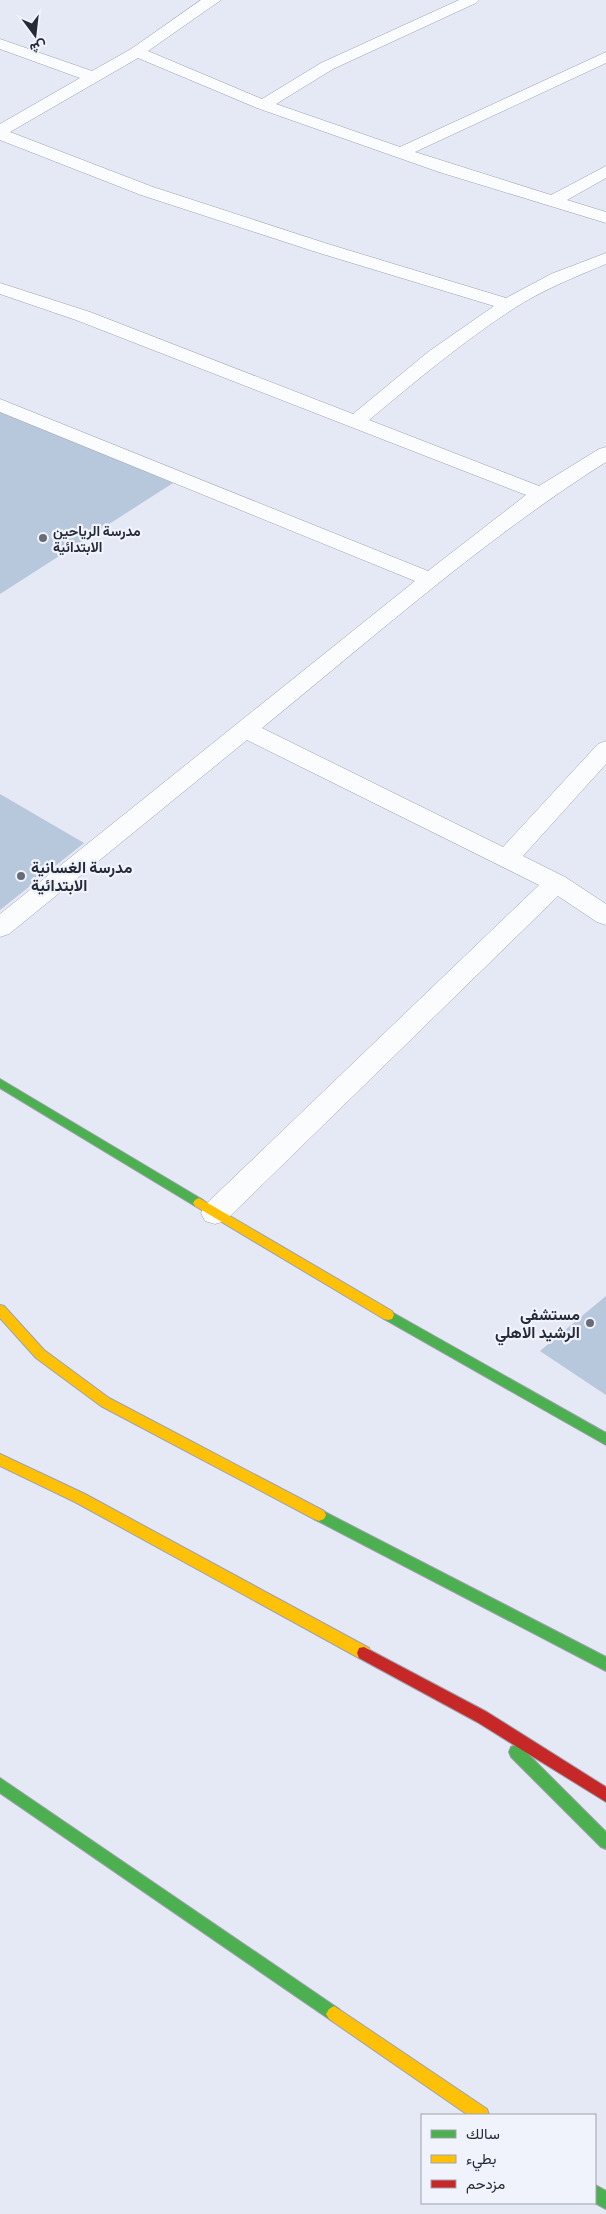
<svg xmlns="http://www.w3.org/2000/svg" width="606" height="2214" font-family="Manrope,Vazirmatn,sans-serif">
  <style>
    .building { fill: #b7c7dc }
    .lines { fill: none; stroke-linecap: round; stroke-linejoin: round }
    .street-casing { stroke: #9ea1ad; stroke-width: 1 }
    .fast-casing { stroke: #9ea1ad; stroke-width: 2 }
    .slow-casing { stroke: #9ea1ad; stroke-width: 2 }
    .jam-casing { stroke: #9ea1ad; stroke-width: 2 }
    .street { fill: #fbfcfe; fill-rule: evenodd }
    .fast { fill: #4caf50; fill-rule: evenodd }
    .slow { fill: #ffc107; fill-rule: evenodd }
    .jam { fill: #c62828; fill-rule: evenodd }
    .poi-dot { fill: #686c7a; stroke: #f0f3fb; stroke-width: 2 }
    .labels { text-anchor: middle; dominant-baseline: central; stroke-width: 4.5; stroke-linejoin: round; paint-order: stroke }
    .far-poi-label { font-size: 14px; font-weight: bold; fill: #252a38; stroke: #f0f3fb; text-anchor: start }
    .poi-label { font-size: 16px; font-weight: bold; fill: #252a38; stroke: #f0f3fb; text-anchor: start }
  </style>
  <rect width="100%" height="100%" fill="#e5e8f5"/>
  <!-- building -->
  <path class="building" d="M0 411 173 483 0 594Z
    M0 794 84 843 0 910Z
    M606 1296V1395L540 1351Z"/>
  <g class="lines">
    <!-- street casing -->
    <g class="street-casing">
      <path id="street" d="M201 0H221L148 51 262 99 321 63 459 0H479L476 3 333 69 276 104 400 147 606 52V63L415 152 551 195 606 166V178L567 200 606 212V223L439 172 257 108 138 58 10 132 153 187 328 244 506 298 551 274 606 253V264C575 277 542 290 513 309 462 342 416 381 369 420L539 486 599 449 606 447V462C484 539 374 637 262 728L503 847 598 744 606 741V764L523 856 565 877 606 904V925L597 922 558 896 225 1221 215 1224 205 1221 201 1213 205 1205 539 885 247 740 9 934 0 937V914L415 581 0 412V399L428 571 526 495 76 320 0 294V283L90 312 353 414 428 352 494 306 316 252 141 195 0 140V124L80 78 0 49V39L92 71 131 49Z"/>
    </g>
    <!-- fast casing -->
    <g class="fast-casing">
      <path id="fast" d="M0 1079 203 1200 205 1203 203 1206H195L0 1088Z
        M388 1310 606 1433V1445L384 1319 382 1315 384 1311Z
        M319 1509 606 1657V1671L314 1519 312 1515 314 1511Z
        M516 1745 521 1747 606 1832V1849L601 1847 511 1757 509 1752 511 1747Z
        M0 1778 339 2009 342 2014 339 2019 334 2022 329 2019 0 1793Z
        M595 2185 606 2191V2209L595 2203Z"/>
    </g>
    <!-- slow casing -->
    <g class="slow-casing">
      <path id="slow" d="M199 1198 392 1311 394 1315 392 1319 388 1320 384 1319 195 1206 193 1203 195 1200Z
        M0 1305 4 1306 44 1350 109 1398 324 1511 326 1515 324 1519 319 1521 314 1519 101 1406 36 1358 0 1318Z
        M0 1454 85 1494 369 1648 371 1653 369 1658 364 1659 359 1658 75 1502 0 1466Z
        M334 2006 487 2109 489 2115H468L329 2019 326 2014 329 2009Z"/>
    </g>
    <!-- jam casing -->
    <g class="jam-casing">
      <path id="jam" d="M364 1647 487 1712 606 1787V1802L477 1722 359 1658 357 1653 359 1648Z"/>
    </g>
    <!-- street -->
    <use href="#street" class="street"/>
    <!-- fast -->
    <use href="#fast" class="fast"/>
    <!-- slow -->
    <use href="#slow" class="slow"/>
    <!-- jam -->
    <use href="#jam" class="jam"/>
  </g>
  <!-- markers -->
  <g class="poi-dot">
    <circle cx="43" cy="538" r="5"/>
    <circle cx="21" cy="876" r="5"/>
    <circle cx="590" cy="1323" r="5"/>
  </g>
  <g class="labels">
    <!-- far-poi labels -->
    <g class="far-poi-label">
      <text x="53" y="530">مدرسة الرياحين<tspan x="53" dy="16">الابتدائية</tspan></text>
    </g>
    <!-- poi labels -->
    <g class="poi-label">
      <text x="31" y="867">مدرسة الغسانية<tspan x="31" dy="18">الابتدائية</tspan></text>
      <text x="580" y="1314" text-anchor="end">مستشفى<tspan x="580" dy="18">الرشيد الاهلي</tspan></text>
    </g>
  </g>
  <!-- legend -->
  <rect x="421" y="2114" width="175" height="90" fill="#f0f3fb" stroke="#9fa3ad"/>
  <rect x="431" y="2130" width="25" height="8" fill="#4caf50" stroke="#9fa3ad"/>
  <text x="466" y="2139" font-size="15" fill="#252a38">سالك</text>
  <rect x="431" y="2155" width="25" height="8" fill="#ffc107" stroke="#9fa3ad"/>
  <text x="466" y="2164" font-size="15" fill="#252a38">بطيء</text>
  <rect x="431" y="2180" width="25" height="8" fill="#c62828" stroke="#9fa3ad"/>
  <text x="466" y="2189" font-size="15" fill="#252a38">مزدحم</text>
  <!-- north arrow -->
  <g transform="translate(35 35) rotate(165)" stroke="#f0f3fb" stroke-width="4" paint-order="stroke">
  <path d="M0-4L9 19L0 12L-9 19Z" fill="#252a38"/>
  <text y="-8" font-size="14" font-weight="bold" text-anchor="middle" fill="#252a38">ش</text>
  </g>
</svg>
